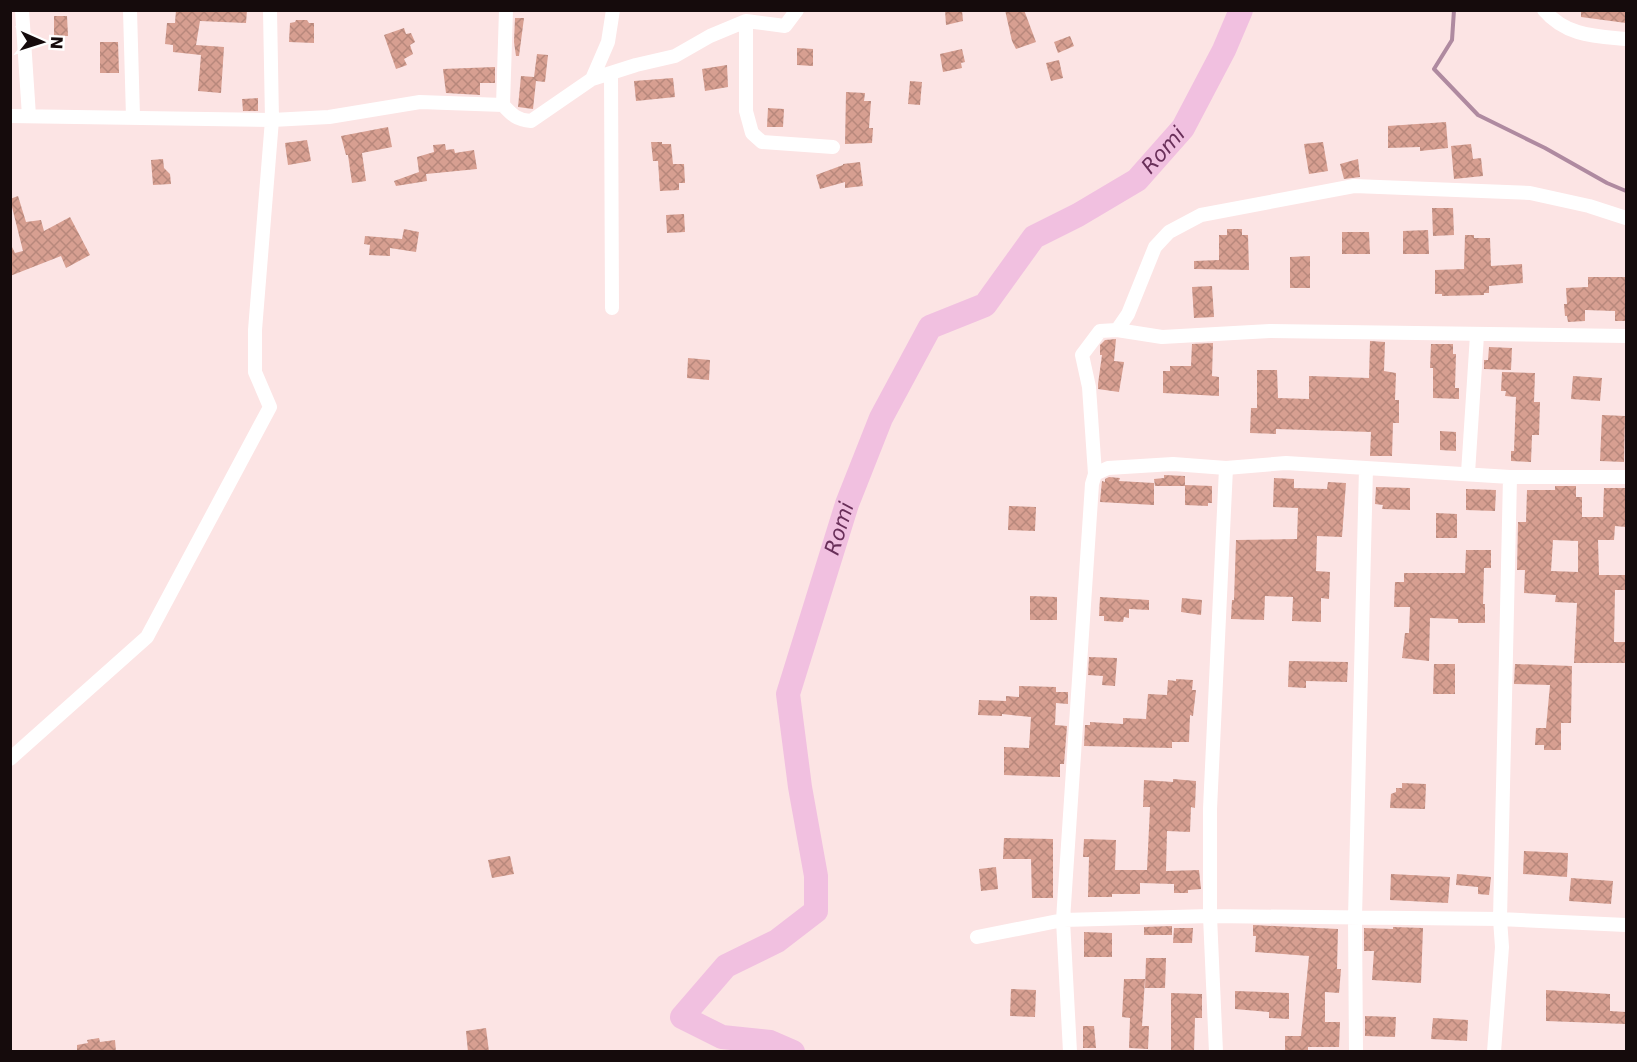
<svg xmlns="http://www.w3.org/2000/svg" width="1637" height="1062" font-family="'DejaVu Sans',sans-serif">
  <style>
    .lines { fill: none; stroke-linecap: round; stroke-linejoin: round }
    .stream { stroke: #af8aa0; stroke-width: 4 }
    .river { stroke: #f1c0e0; stroke-width: 24 }
    .building { fill: url(#building-cross-hatch); fill-rule: evenodd }
    .minor { stroke: #fff; stroke-width: 14 }
    .labels { text-anchor: middle; dominant-baseline: central; stroke-width: 4.5; stroke-linejoin: round; paint-order: stroke }
    .water-label { font-size: 21px; font-style: italic; fill: #692f59; stroke: #fff }
  </style>
  <defs>
    <pattern id="building-cross-hatch" width="8" height="8" patternUnits="userSpaceOnUse" patternTransform="scale(1.5)"><rect width="8" height="8" fill="#d79f91"/><path d="M0 0l8 8M0 8l8-8" fill="none" stroke="#b8887c"/></pattern>
  </defs>
  <rect width="100%" height="100%" fill="#fce4e4"/>
  <g class="lines">
    <!-- stream -->
    <path class="stream" d="M1454 10 1452 40 1434 69 1478 115 1545 148 1607 183 1626 191"/>
    <!-- river -->
    <path class="river" id="s1" d="M793 1052 770 1042 722 1037 682 1017 726 966 777 941 816 911V876L800 787 788 694 847 504 881 418 930 327 985 305 1034 237 1078 215 1137 180 1183 128 1224 50 1241 10"/>
  </g>
  <!-- building -->
  <path class="building" d="M176 10H247L246 23 200 21 196 45 224 47 221 93 198 91 201 55 173 52V45L165 44 167 23H175Z
    M945 10H962L963 21 946 25Z
    M1005 10H1024L1036 42 1016 49 1012 41Z
    M1581 10H1626V23L1581 17Z
    M54 16H67L68 36H54Z
    M515 18H524L519 56H516L514 42Z
    M296 20H307L309 23H314V43L289 42 290 23 295 22Z
    M404 28 406 34 411 33 415 42 410 45 413 54 404 59 407 65 396 69 384 35Z
    M1070 36 1074 46 1058 53 1054 42Z
    M100 42H118L119 73H100Z
    M797 48 813 49V66L797 65Z
    M962 49 965 62 961 63 962 68 943 72 940 54Z
    M537 54 548 55 545 82 536 81 533 109 518 107 521 76 534 77Z
    M1059 60 1063 78 1051 81 1046 63Z
    M727 65 728 87 705 91 702 69Z
    M495 67V83H480V95L446 93 443 69Z
    M673 78 675 97 636 101 634 81Z
    M910 81 922 82 920 105 908 104Z
    M846 92 865 93 864 101H871L869 128H873L872 143 845 144Z
    M258 98V111H243L242 99Z
    M768 108 784 109 783 127H767Z
    M1446 122 1448 148 1420 151V147L1388 148V126Z
    M388 127 392 147 362 153 366 181 352 183 348 155H346L341 136Z
    M307 140 311 161 288 165 285 143Z
    M651 142H662V144H671L673 164H684L685 183H679V190L660 191 658 161H653Z
    M1323 142 1328 171 1309 174 1304 144Z
    M445 144 446 150 454 149 455 153 474 150 477 169 426 174 427 181 396 186 394 181 419 172 417 157 434 152 433 145Z
    M1471 144 1473 159 1481 158 1483 176 1454 179 1451 146Z
    M163 159 164 168 170 174 171 184 153 185 151 160Z
    M1358 159 1360 177 1344 179 1340 164Z
    M860 162 863 186 845 188V182L820 189 816 175 843 165V164Z
    M18 196 26 222 41 220 44 231 70 217 90 255 66 268 61 256 10 276V243L15 253 23 251 10 199Z
    M1432 208H1453L1454 235 1433 236Z
    M684 214 685 232 667 233 666 215Z
    M404 229 419 232 416 252 390 248V256L369 255 370 245 364 244 365 236 402 239Z
    M1227 229H1242V235H1248L1249 270 1194 269V261L1219 260V235H1227Z
    M1428 230 1429 254H1403V231Z
    M1342 232H1369L1370 254H1342Z
    M1465 235H1474V238H1490L1491 266 1522 264 1523 283 1489 286V293H1484V295L1442 296V294H1435V270L1464 269Z
    M1310 256V288H1290V257Z
    M1588 277H1626V321H1615V311L1585 310V321L1568 322 1567 316H1565L1564 304H1567L1566 288 1588 287Z
    M1212 286 1214 317 1194 318 1192 287Z
    M1116 339 1114 361 1124 362 1119 392 1098 389V384L1102 355H1100V345L1105 340Z
    M1370 341 1385 342 1384 371 1396 373 1395 400H1399V423H1393L1392 456H1370L1371 432 1276 429V434L1250 433 1251 408H1257V370H1277L1278 398 1309 399V376L1369 378Z
    M1213 343 1212 376 1219 377V396L1163 393V371H1170V366H1191L1192 344Z
    M1431 344H1453V354H1456L1455 388H1459V399L1433 398V368H1430Z
    M1489 347 1512 348 1511 370 1484 369V360H1488Z
    M688 358 710 360 709 380 687 378Z
    M1502 372 1535 373 1534 402H1540L1539 435H1532L1531 462 1511 461V451H1514L1516 397 1505 396 1506 391H1501Z
    M1573 376 1602 378 1600 401 1571 399Z
    M1602 415 1625 416 1624 462 1600 461Z
    M1440 431 1456 432V451L1440 450Z
    M1164 475 1185 476V486H1155L1154 479 1164 478Z
    M1109 477 1120 478 1119 481 1154 483V505L1100 502 1102 481 1105 482V479Z
    M1274 478 1294 479V488L1327 489 1328 482 1346 483 1342 537 1317 536 1316 571 1330 572 1329 599 1321 598V622L1292 621 1293 597 1265 596 1264 620 1231 619 1232 600H1234L1236 540 1297 539 1298 508 1273 507Z
    M1185 485 1212 486V503H1208V506L1185 505Z
    M1555 486H1576V497H1582V517H1603L1604 488H1626V527L1615 526 1614 540H1598L1599 575H1625V590H1615L1614 642H1626V663H1574L1577 603 1555 602 1556 595 1524 593 1525 570H1517L1518 522H1526L1527 490H1555ZM1553 540 1578 541V572L1551 571Z
    M1376 487 1410 488V510L1382 509 1383 505 1375 504Z
    M1466 489 1496 490 1495 511 1466 510Z
    M1009 506 1036 507 1035 531 1008 530Z
    M1436 513 1457 514V538H1436Z
    M1466 550H1491V568H1484L1483 604H1485V623H1458V619L1430 618 1429 661 1402 658 1405 633H1409L1410 607H1394L1395 582H1404V573H1465Z
    M1030 596 1057 597V620H1030Z
    M1100 597 1149 600V610L1129 609V618L1124 617 1123 622 1104 621V616H1099Z
    M1182 598 1202 600 1201 615 1181 612Z
    M1089 657 1117 658 1115 686 1102 685 1103 676 1088 675Z
    M1289 661 1348 662 1347 682 1306 681V688L1288 687Z
    M1434 664H1455V694H1433Z
    M1515 664 1572 666 1571 723H1561V750H1544V745H1535L1536 728H1546L1550 685 1514 684Z
    M1176 679 1193 680 1192 690H1196L1193 716 1190 715 1189 742H1172V748L1084 746 1085 725H1090V722L1123 724V718L1146 719 1148 694 1167 695 1168 680 1176 681Z
    M1019 686 1056 687V692H1068V704L1056 703 1055 725 1067 726 1064 764H1060V777L1004 775V747L1029 748 1031 717 1002 714V716L978 715 979 700 1006 701V696L1019 697Z
    M1173 779 1196 781 1195 808 1191 807 1190 832 1167 831 1166 871 1199 870 1201 889 1188 890V893H1174V884L1140 883V894H1112V897H1088L1089 857H1083L1084 839 1116 840 1115 870H1147L1150 807H1143L1144 780 1173 782Z
    M1402 783 1426 784 1425 809 1390 808 1391 794 1396 792V788H1402Z
    M1004 838 1053 839V898H1032L1031 859H1003Z
    M1524 851 1568 853 1567 877 1523 874Z
    M510 856 514 874 492 878 488 860Z
    M996 867 998 889 981 891 979 869Z
    M1391 874 1450 877 1448 903 1390 900Z
    M1457 874 1491 877 1489 895 1478 894V887L1456 885Z
    M1571 878 1613 881 1611 904 1569 901Z
    M1253 925 1338 929 1337 969H1341L1339 993 1325 992V1022H1340L1339 1047H1308V1050H1285V1036H1301L1309 956 1255 952 1256 936H1253Z
    M1172 926V935H1144V927Z
    M1393 927 1423 928 1421 983 1372 980 1374 951H1364V928L1393 929Z
    M1174 928H1193L1192 943H1173Z
    M1084 932 1112 933V957H1084Z
    M1146 958H1166L1165 988H1145Z
    M1124 979H1145L1142 1026H1149L1148 1049 1129 1048 1130 1018 1122 1017Z
    M1011 989 1036 990 1035 1017 1010 1016Z
    M1546 990 1610 994V1011L1626 1012V1024L1546 1021Z
    M1235 991 1289 993V1019L1269 1018V1012L1235 1009Z
    M1171 993 1202 994V1018H1195L1194 1052H1171Z
    M1365 1016 1396 1017 1395 1037 1365 1036Z
    M1433 1018 1468 1020 1467 1041 1431 1039Z
    M1083 1026H1094L1096 1048H1083Z
    M486 1028 489 1052H468L466 1031Z
    M99 1038 100 1042 115 1040 116 1052H77V1045L88 1043 87 1040Z"/>
  <g class="lines">
    <!-- minor -->
    <path class="minor" d="M22 10 29 116
      M130 10 133 117
      M1544 10C1566 36 1595 36 1626 39
      M746 21V111L752 133 762 142 833 147
      M611 73 612 308
      M592 79 608 42 613 10
      M503 105 506 10
      M10 116 272 120 329 117 420 102 503 105C512 115 517 120 531 121L592 79 636 65 675 56 710 36 746 21 785 26 797 10
      M1117 330 1128 314 1155 247 1169 232 1201 215 1354 186 1530 193 1589 206 1626 218
      M1468 473 1477 335
      M1095 474 1108 468 1173 464 1226 468 1286 463 1510 477H1626
      M10 759 147 637 270 407 255 372V330L272 120 270 10
      M977 937 1063 920 1210 916 1500 919 1626 925
      M1070 1052 1063 920 1092 484 1095 474 1089 387 1082 355 1100 331 1117 330 1162 337 1270 331 1626 336
      M1216 1052 1210 916V809L1226 468
      M1356 1052 1355 918 1366 468
      M1494 1052 1502 947 1500 919 1510 477"/>
  </g>
  <g class="labels">
    <!-- water labels -->
    <g class="water-label">
      <text stroke="none"><textPath href="#s1" startOffset="1206">Romi</textPath></text>
      <text stroke="none"><textPath href="#s1" startOffset="684">Romi</textPath></text>
    </g>
  </g>
  <!-- border -->
  <rect width="1637" height="1062" fill="none" stroke="#150b0c" stroke-width="24"/>
  <!-- north arrow -->
  <g transform="translate(42 42) rotate(93)" stroke="#ffffff" stroke-width="4.5" paint-order="stroke">
  <path d="M0-4.5L10 22L0 15L-10 22Z" fill="#150b0c"/>
  <text y="-9" font-size="16" font-weight="bold" text-anchor="middle" fill="#150b0c">N</text>
  </g>
</svg>
